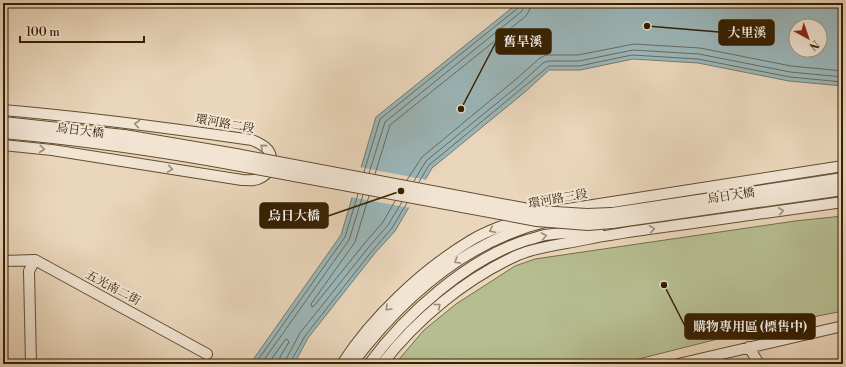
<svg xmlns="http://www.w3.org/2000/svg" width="846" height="367" font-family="'Libre Bodoni','Noto Serif TC',serif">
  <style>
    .green { fill: #b6be91; stroke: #756e49 }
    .water { fill: #9bb7ba; stroke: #727a70; fill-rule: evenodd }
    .pier { fill: #ead6bb }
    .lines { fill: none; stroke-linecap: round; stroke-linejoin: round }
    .shore { stroke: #686b5e; stroke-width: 1 }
    .minor-casing { stroke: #624d30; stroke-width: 12 }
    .tertiary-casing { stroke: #624d30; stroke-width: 14 }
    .minor { stroke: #f1e4d3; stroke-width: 10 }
    .tertiary { stroke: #f1e4d3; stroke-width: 12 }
    .tertiary-bridge-casing { stroke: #624d30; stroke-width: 14; stroke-linecap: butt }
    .tertiary-bridge { stroke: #f1e4d3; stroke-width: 12 }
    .oneway { stroke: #9c8b74 }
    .labels { text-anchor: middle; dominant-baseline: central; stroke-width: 4; stroke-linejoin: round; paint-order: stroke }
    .street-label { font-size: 12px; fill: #341f01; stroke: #f1e4d3 }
    .leader { fill: none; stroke: #341f01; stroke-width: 1.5 }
    .callout-dot { fill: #341f01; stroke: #f1e4d3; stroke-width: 1.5 }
    .callout { fill: #341f01; stroke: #341f01; stroke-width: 1.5 }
    .callout-label { font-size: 13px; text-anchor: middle; font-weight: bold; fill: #fff }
  </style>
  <rect width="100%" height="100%" fill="#ead6bb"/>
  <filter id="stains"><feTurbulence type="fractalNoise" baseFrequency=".005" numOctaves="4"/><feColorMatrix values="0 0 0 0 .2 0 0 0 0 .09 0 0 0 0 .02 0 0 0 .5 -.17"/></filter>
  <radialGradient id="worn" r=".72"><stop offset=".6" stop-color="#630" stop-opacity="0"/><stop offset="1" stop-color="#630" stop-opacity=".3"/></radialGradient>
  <!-- green -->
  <path class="green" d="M843 216V311L773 325 619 364H395L424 330 456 304 515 266 535 259 795 221Z"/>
  <!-- water -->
  <path class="water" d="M518 3H843V86L789 81 698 63 633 59 580 70H549L525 92 432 168 395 231 375 253 308 338 294 364H250L341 235 376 117ZM796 26H820V50H796Z"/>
  <!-- pier -->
  <path class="pier" d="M359 167 427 180 411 208 350 197Z"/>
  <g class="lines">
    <!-- shore -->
    <path class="shore" d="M364 172 380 119 518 8 520 3
      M369 173 385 122 521 12 524 7 525 3
      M375 174 390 125 526 16 530 9 531 3
      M407 180 422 157 515 80 540 58 546 55H578L634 44 700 48 791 66 843 71
      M414 181 426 161 519 85 543 63 548 61H579L633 50 699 54 790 72 843 77
      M419 182 429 165 549 66H579L632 55 698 59 790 77 843 82
      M369 196 355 242 311 304 312 307 314 306 364 244 383 222 395 201
      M255 364 345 237 358 194
      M261 364 349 240 363 195
      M268 364 285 340 287 339 289 342 280 357 279 364
      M285 364 286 359 300 333 368 248 388 225 402 202
      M290 364 291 361 305 336 372 251 392 228 407 203"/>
    <!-- minor casing -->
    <g class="minor-casing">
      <path id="minor" d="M3 110C86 117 169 128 252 140 257 142 264 145 268 150 275 160 270 175 258 179 253 181 247 180 242 180L52 150 3 145
        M561 210 843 166
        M3 261 35 260 207 354
        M749 347 759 364
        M31 364 29 271 35 260
        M342 364C372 317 422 270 470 241 488 230 507 224 526 218
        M352 364C401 299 464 242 545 222
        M369 364C406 314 467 259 527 240 533 239 539 236 545 235 563 232 582 232 599 233
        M382 364C417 319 465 279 518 255 539 246 565 244 588 239 623 232 658 228 693 223 743 216 793 209 843 202
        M678 364 843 326"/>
    </g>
    <!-- tertiary casing -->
    <g class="tertiary-casing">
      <path id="tertiary" d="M3 123 124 136 236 155
        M3 132C81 139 158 150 235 164
        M612 214 843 179
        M612 222 843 189"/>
    </g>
    <!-- minor -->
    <use href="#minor" class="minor"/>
    <!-- tertiary -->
    <use href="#tertiary" class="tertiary"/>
    <!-- tertiary-bridge casing -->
    <g class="tertiary-bridge-casing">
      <path id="tertiary-bridge" d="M236 155 539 212 587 215 612 214
        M235 164 537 220 588 224 612 222"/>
    </g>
    <!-- tertiary-bridge -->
    <use href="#tertiary-bridge" class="tertiary-bridge"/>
  </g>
  <!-- one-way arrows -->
  <defs><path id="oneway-chevron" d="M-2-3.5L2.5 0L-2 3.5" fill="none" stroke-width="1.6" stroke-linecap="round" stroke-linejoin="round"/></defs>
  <g class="oneway">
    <use href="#oneway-chevron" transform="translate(137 124) rotate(-173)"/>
    <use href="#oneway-chevron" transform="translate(263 147) rotate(-140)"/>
    <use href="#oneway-chevron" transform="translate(42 149) rotate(6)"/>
    <use href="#oneway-chevron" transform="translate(170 169) rotate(9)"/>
    <use href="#oneway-chevron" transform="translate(781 211) rotate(-8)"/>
    <use href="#oneway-chevron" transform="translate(652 229) rotate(-8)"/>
    <use href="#oneway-chevron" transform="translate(492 230) rotate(154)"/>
    <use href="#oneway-chevron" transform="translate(544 236) rotate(-11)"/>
    <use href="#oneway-chevron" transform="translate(457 261) rotate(149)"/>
    <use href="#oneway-chevron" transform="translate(438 306) rotate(-39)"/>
    <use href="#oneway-chevron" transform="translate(388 308) rotate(135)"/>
  </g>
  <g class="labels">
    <!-- street labels -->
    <g class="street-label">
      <text transform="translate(225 124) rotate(10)">環河路二段</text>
      <text transform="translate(80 131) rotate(7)">烏日大橋</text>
      <text transform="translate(731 196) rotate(-8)">烏日大橋</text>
      <text transform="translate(558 199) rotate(-10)">環河路三段</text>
      <text transform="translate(113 288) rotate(28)">五光南二街</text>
    </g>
  </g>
  <!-- callouts -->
  <path class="leader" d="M647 26L719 32M461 109L496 42M401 191L328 216M664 285L685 326"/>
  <g class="callout-dot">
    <circle cx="647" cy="26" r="4"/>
    <circle cx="461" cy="109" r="4"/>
    <circle cx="401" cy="191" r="4"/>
    <circle cx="664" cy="285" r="4"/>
  </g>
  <g class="callout">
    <rect x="719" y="20" width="55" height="25" rx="4"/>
    <rect x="496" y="29" width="55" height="25" rx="4"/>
    <rect x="260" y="203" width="68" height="25" rx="4"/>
    <rect x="685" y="314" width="130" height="25" rx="4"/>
  </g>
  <g class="callout-label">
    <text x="747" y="37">大里溪</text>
    <text x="523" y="46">舊旱溪</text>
    <text x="294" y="220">烏日大橋</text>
    <text x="750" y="331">購物專用區 (標售中)</text>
  </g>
  <!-- margin -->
  <rect width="846" height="367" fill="none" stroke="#ead6bb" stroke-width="16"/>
  <rect x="4" y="4" width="838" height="359" fill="none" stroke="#341f01" stroke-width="2"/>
  <rect x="8" y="8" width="830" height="351" fill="none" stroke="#341f01"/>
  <!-- north arrow -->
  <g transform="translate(808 38) rotate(140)"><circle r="19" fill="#f1e4d3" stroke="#a5957f"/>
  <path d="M0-3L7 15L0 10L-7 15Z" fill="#8f2418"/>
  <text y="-6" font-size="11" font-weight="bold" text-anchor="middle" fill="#341f01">N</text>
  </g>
  <!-- scale -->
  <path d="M20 36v6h124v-6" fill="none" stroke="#341f01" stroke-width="2"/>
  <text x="26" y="36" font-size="12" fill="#341f01" stroke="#f1e4d3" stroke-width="3" paint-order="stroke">100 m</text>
  <rect width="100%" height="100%" filter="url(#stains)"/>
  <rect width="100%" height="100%" fill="url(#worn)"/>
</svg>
